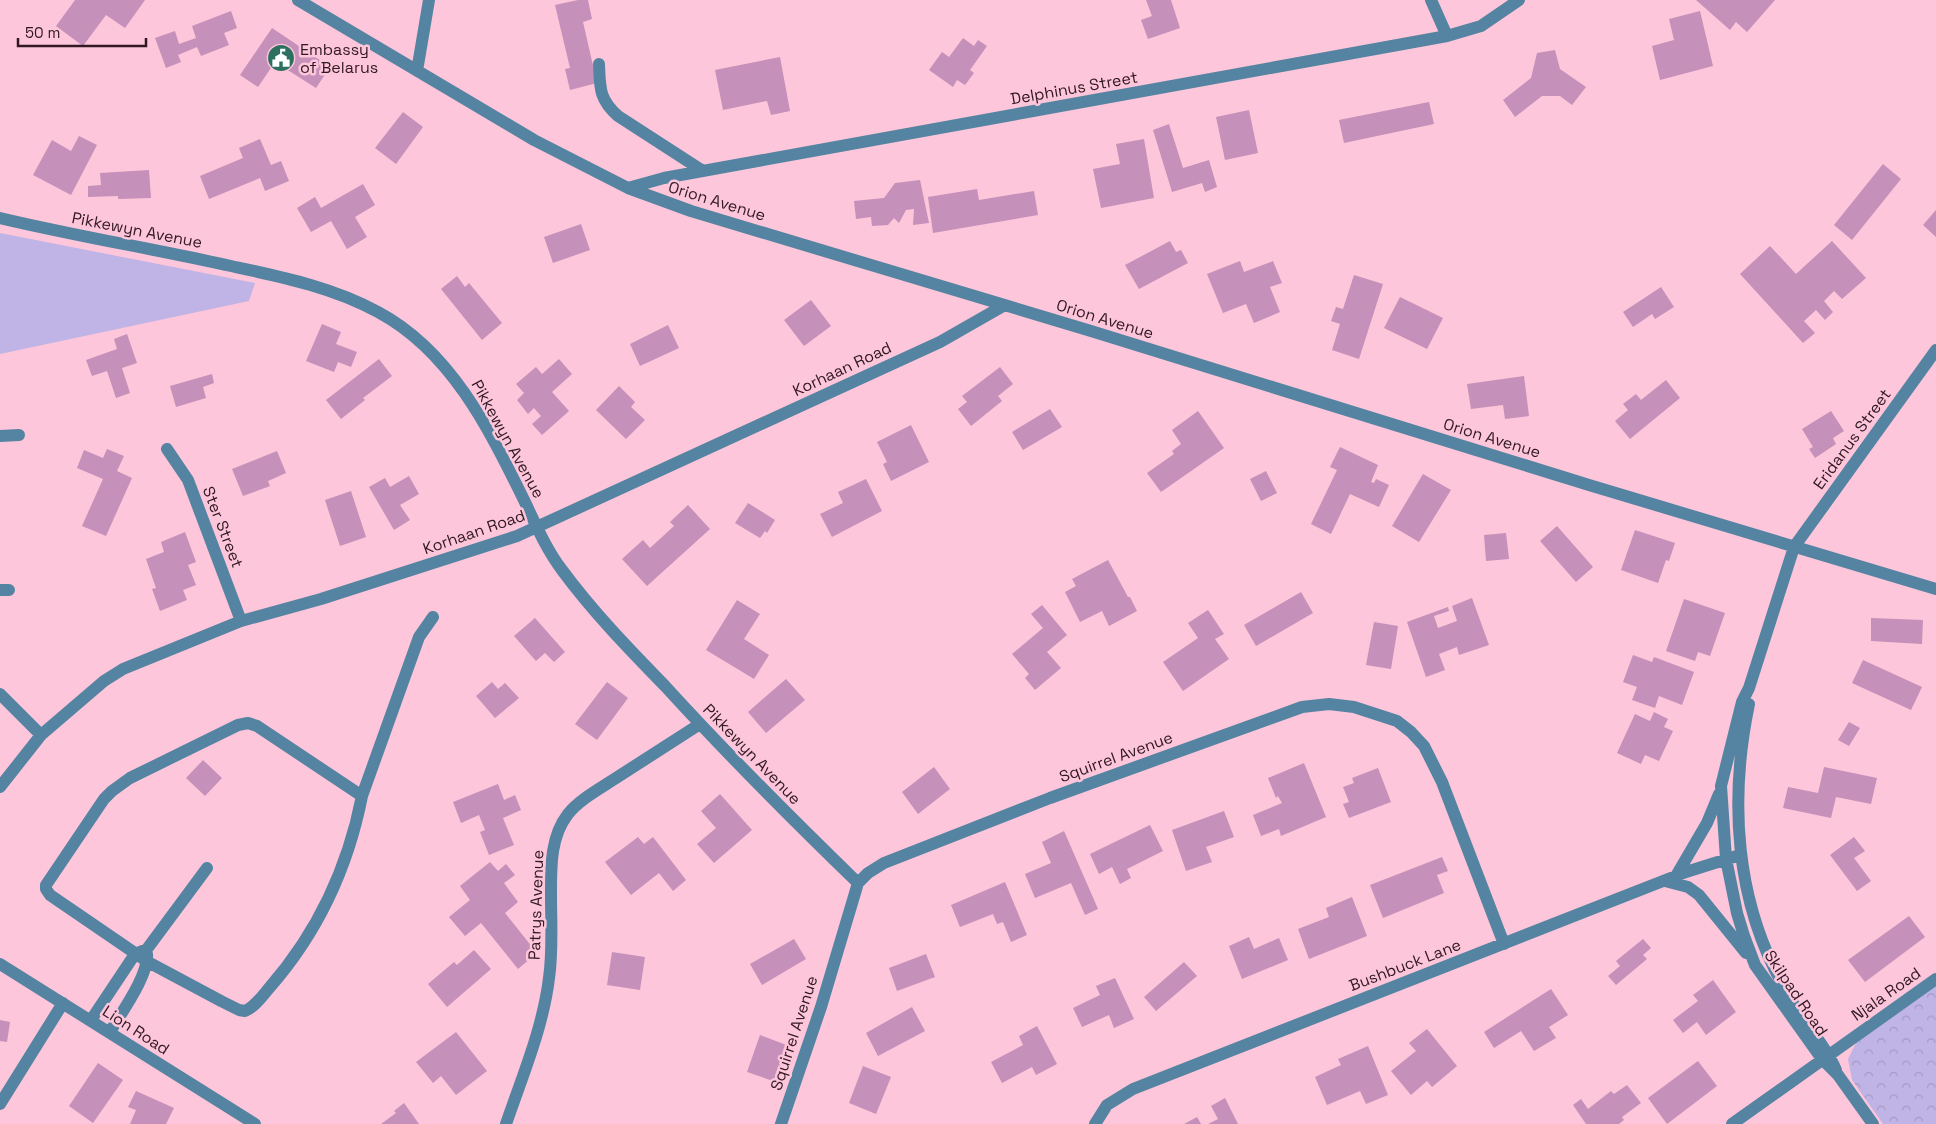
<svg xmlns="http://www.w3.org/2000/svg" width="1936" height="1124" font-family="'Space Grotesk',sans-serif">
  <style>
    .grass { fill: #bfb4e5 }
    .forest { fill: url(#forest-crowns) }
    .building { fill: #c590b9 }
    .lines { fill: none; stroke-linecap: round; stroke-linejoin: round }
    .minor { stroke: #5484a1; stroke-width: 12 }
    .labels { text-anchor: middle; dominant-baseline: central; stroke-width: 5; stroke-linejoin: round; paint-order: stroke }
    .poi-label { font-size: 16px; fill: #311822; stroke: #fdc6da; text-anchor: start }
    .street-label { font-size: 16px; fill: #311822; stroke: #fdc6da }
  </style>
  <defs>
    <pattern id="forest-crowns" width="20" height="18" patternUnits="userSpaceOnUse" patternTransform="scale(1.25)"><rect width="20" height="18" fill="#bfb4e5"/><path d="M2 6a3 3 0 1 1 6 0M12 15a3 3 0 1 1 6 0" fill="none" stroke="#a59ac4"/></pattern>
  </defs>
  <rect width="100%" height="100%" fill="#fdc6da"/>
  <!-- grass -->
  <path class="grass" d="M0 233 255 283 249 301 0 354Z"/>
  <!-- forest -->
  <path class="forest" d="M1936 985V1124H1883L1852 1080 1848 1059 1856 1043Z"/>
  <!-- building -->
  <path class="building" d="M75 0H145L125 28 106 15 83 46 56 26Z
    M578 0H588L592 19 583 22 597 83 570 90 565 69 570 68 555 5Z
    M1146 0H1171L1180 28 1148 39 1141 20 1152 16Z
    M1696 0H1775L1747 32 1736 22 1730 30Z
    M231 11 237 28 224 33 229 45 201 56 197 47 178 55 181 62 166 68 155 38 175 31 179 44 196 38 192 26Z
    M1700 11 1713 66 1660 80 1652 46 1674 40 1669 19Z
    M272 28 330 67 316 88 275 62 258 87 240 75Z
    M963 38 974 46 978 40 987 46 970 70 974 73 965 85 957 80 953 87 929 70 942 52 949 57Z
    M1555 50 1560 69 1586 87 1572 105 1560 96H1542L1515 117 1503 100 1531 78 1537 53Z
    M780 57 790 111 771 115 767 101 723 110 715 70Z
    M1429 102 1434 124 1344 143 1339 120Z
    M1249 110 1258 153 1225 160 1216 117Z
    M403 112 423 127 396 164 375 148Z
    M1169 124 1183 168 1209 160 1217 187 1205 192 1202 183 1172 192 1153 130Z
    M79 136 97 145 71 195 33 175 52 140 71 151Z
    M260 139 271 165 281 161 289 181 265 191 260 178 209 199 200 176 243 158 239 148Z
    M1144 139 1154 198 1101 208 1093 169 1120 164 1116 144Z
    M1883 164 1901 179 1852 240 1834 225Z
    M149 170 151 198 118 199V196L88 197V186L101 185 100 173Z
    M920 180 929 223 913 225 914 209 906 210 899 223 894 218 888 225 872 226 871 217 856 219 854 201 884 198 895 183Z
    M363 184 375 205 355 217 367 237 347 249 331 221 311 232 297 208 315 197 321 208Z
    M977 189 979 200 1034 191 1038 215 933 233 928 197Z
    M1936 210V237L1923 225Z
    M581 224 590 250 553 263 544 237Z
    M1170 241 1176 252 1181 250 1188 263 1139 289 1125 265Z
    M1832 241 1866 278 1842 299 1834 291 1824 301 1833 312 1825 320 1816 310 1804 321 1815 333 1803 343 1740 274 1770 246 1796 274Z
    M1240 261 1244 272 1273 261 1282 283 1270 287 1280 312 1254 323 1246 304 1223 313 1207 274Z
    M1354 275 1383 284 1359 359 1332 350 1340 324 1331 321 1336 307 1343 309Z
    M457 276 465 287 469 283 502 323 482 340 441 289Z
    M1661 287 1674 307 1655 319 1652 314 1633 327 1623 312Z
    M1400 297 1443 318 1427 349 1384 328Z
    M811 300 831 326 804 346 784 320Z
    M322 324 341 332 336 344 357 352 351 367 338 362 334 372 306 361Z
    M668 325 679 348 640 366 630 344Z
    M127 334 137 363 122 368 130 393 116 398 107 371 92 376 86 360 117 349 114 339Z
    M379 359 392 376 363 398 365 400 341 419 326 400Z
    M559 359 572 374 552 392 569 411 542 435 532 424 541 416 534 408 528 414 517 400 524 393 516 384 536 367 542 374Z
    M1000 367 1013 384 998 396 1002 401 971 426 958 409 967 402 962 396Z
    M212 374 214 383 203 387 206 398 176 407 170 386Z
    M1524 376 1529 416 1505 419 1503 405 1471 409 1467 384Z
    M1666 380 1680 398 1630 439 1615 421 1628 410 1623 404 1636 394 1641 400Z
    M619 386 635 402 631 407 645 420 626 439 596 410Z
    M1050 409 1062 427 1023 450 1012 432Z
    M1198 411 1224 448 1161 492 1147 473 1174 454 1172 451 1181 444 1172 430Z
    M1831 411 1844 431 1833 438 1836 444 1815 458 1809 449 1813 447 1802 429Z
    M911 425 929 462 891 481 883 464 887 462 877 442Z
    M1340 447 1378 465 1371 482 1374 483 1376 479 1389 485 1379 507 1350 494 1331 534 1311 524 1337 470 1330 467Z
    M107 449 124 456 117 471 132 478 106 536 82 526 103 479 77 468 84 450 103 458Z
    M277 451 286 473 268 481 270 486 243 496 232 469Z
    M1266 471 1277 493 1261 501 1250 479Z
    M1423 474 1451 490 1419 542 1392 526Z
    M409 476 419 494 400 505 410 520 394 530 369 487 385 478 390 487Z
    M866 479 882 511 832 537 820 514 843 503 838 492Z
    M351 491 366 537 340 546 325 500Z
    M748 503 775 520 767 533 765 531 760 538 735 523Z
    M688 505 710 529 647 586 622 559 643 540 650 548 674 526 670 522Z
    M1557 526 1593 567 1576 582 1540 541Z
    M1635 530 1675 543 1669 561 1666 560 1658 583 1621 570Z
    M185 532 196 562 188 565 196 585 183 590 187 600 160 611 152 589 156 588 146 559 164 552 161 542Z
    M1506 533 1509 559 1486 561 1484 535Z
    M1108 560 1128 597H1130L1137 611 1109 626 1102 611 1080 622 1065 592 1076 586 1072 579Z
    M1301 592 1313 613 1256 646 1244 625Z
    M1472 598 1489 645 1459 655 1457 647 1439 654 1445 670 1426 677 1407 622 1448 607 1449 611 1434 616 1438 628 1457 621 1452 606Z
    M1684 599 1725 613 1710 656 1698 652 1695 661 1666 651Z
    M737 600 760 614 744 639 769 655 754 679 706 650Z
    M1042 605 1067 635 1047 652 1061 668 1035 690 1025 678 1029 674 1012 654 1043 628 1031 614Z
    M1208 610 1224 634 1215 639 1229 659 1183 691 1163 662 1198 638 1188 623Z
    M535 618 565 652 554 662 545 653 536 661 514 636Z
    M1871 618 1923 620 1922 644 1871 641Z
    M1374 622 1398 626 1391 669 1366 665Z
    M1633 655 1652 662 1654 657 1694 672 1682 705 1659 696 1655 708 1632 700 1637 687 1623 682Z
    M1863 660 1922 687 1911 710 1852 683Z
    M786 679 805 700 766 733 748 712Z
    M492 682 498 689 505 683 519 698 495 718 476 696Z
    M607 682 628 698 597 740 575 724Z
    M1654 712 1668 719 1664 727 1673 731 1659 761 1645 755 1641 764 1617 753 1635 714 1650 721Z
    M1849 722 1860 728 1849 746 1838 740Z
    M203 760 222 778 205 796 186 778Z
    M1304 763 1326 817 1281 836 1279 829 1261 836 1253 815 1282 803 1278 796 1276 798 1268 778Z
    M934 767 950 789 918 814 902 792Z
    M1824 767 1877 778 1871 804 1836 797 1831 818 1783 808 1788 787 1818 793Z
    M1378 768 1391 802 1349 818 1343 804 1349 802 1343 787 1354 783 1352 778Z
    M498 784 504 800 515 795 521 810 503 818 514 845 489 855 480 832 485 830 479 815 461 823 453 802Z
    M720 794 752 830 714 863 697 844 716 828 701 811Z
    M1224 811 1234 837 1206 847 1212 862 1186 871 1172 830Z
    M1150 825 1163 851 1127 869 1131 878 1120 884 1112 867 1099 874 1090 854Z
    M1064 831 1098 909 1085 915 1071 883 1035 898 1025 874 1051 863 1042 842Z
    M638 837 644 844 653 837 686 880 673 891 659 873 631 895 605 862Z
    M1854 837 1865 851 1854 858 1871 881 1857 891 1830 855Z
    M1442 857 1448 871 1437 875 1444 893 1383 918 1370 885Z
    M490 862 498 871 506 864 515 875 504 883 518 902 505 913 537 953 518 969 481 923 465 936 449 917 470 900 460 886Z
    M1005 882 1027 935 1011 942 1003 922 997 924 993 914 960 927 951 905Z
    M1352 897 1367 936 1309 959 1298 929 1329 917 1326 908Z
    M1909 916 1925 937 1865 982 1848 960Z
    M1249 937 1254 949 1279 938 1288 960 1242 979 1229 946Z
    M794 939 806 959 762 985 750 964Z
    M1643 939 1651 948 1643 955 1647 959 1616 985 1608 976 1620 966 1616 961Z
    M474 950 491 969 447 1007 428 984 454 962 457 965Z
    M612 952 645 957 640 990 607 985Z
    M926 954 935 977 897 991 889 968Z
    M1184 962 1197 976 1156 1011 1144 997Z
    M1115 978 1134 1019 1114 1028 1109 1015 1082 1027 1073 1008 1100 995 1096 986Z
    M1713 980 1736 1012 1706 1035 1697 1022 1683 1033 1673 1020 1698 1001 1693 995Z
    M1551 989 1568 1015 1549 1027 1556 1038 1534 1051 1521 1031 1494 1048 1484 1032Z
    M912 1007 925 1031 878 1056 866 1033Z
    M0 1020 10 1022 7 1042 0 1041Z
    M1037 1026 1057 1064 1036 1075 1032 1067 1002 1083 991 1062 1023 1045 1019 1036Z
    M1427 1029 1457 1066 1432 1087 1427 1081 1411 1095 1391 1071 1416 1051 1409 1043Z
    M456 1032 487 1071 456 1095 441 1076 433 1083 416 1062Z
    M760 1035 789 1046 776 1082 747 1072Z
    M1368 1046 1388 1095 1366 1104 1360 1091 1327 1105 1315 1077 1341 1065 1338 1059Z
    M1698 1061 1717 1086 1667 1124 1648 1098Z
    M98 1063 123 1080 93 1123 69 1106Z
    M863 1066 891 1077 876 1114 849 1103Z
    M1627 1085 1641 1103 1622 1117 1624 1120 1619 1124H1586L1573 1105 1581 1099 1588 1109 1611 1091 1614 1094Z
    M136 1091 174 1108 166 1124H130L136 1110 128 1107Z
    M1225 1098 1238 1124H1208L1218 1119 1211 1106Z
    M404 1103 419 1124H381L396 1113 394 1111Z
    M1197 1117 1201 1124H1184Z"/>
  <g class="lines">
    <!-- minor -->
    <path class="minor" d="M298 0 534 140 628 188 691 211 1091 331 1589 485 1936 589
      M1431 0 1447 36
      M599 64C600 88 599 99 618 116L703 171
      M417 71 429 0
      M628 188 664 178 1447 36 1481 26 1519 0
      M0 218C76 236 154 249 231 266 282 277 332 287 378 312 451 351 489 429 524 500 535 523 546 549 562 570 593 612 629 649 665 686 727 754 792 819 858 883
      M0 436 19 435
      M167 449 188 480 241 621
      M0 590H9
      M0 694 41 735
      M1749 704C1729 800 1735 901 1784 987 1791 1000 1799 1013 1808 1025 1818 1040 1829 1053 1836 1070
      M0 787 41 735 104 681 123 669 241 621 321 599 517 536 940 342 1003 306
      M362 796C348 867 318 932 270 987 263 995 255 1007 245 1011L239 1010 221 1001 148 962 50 895 46 889V885L104 799 112 791 130 778 238 725 248 723 257 726 362 796 419 637 433 617
      M1676 876 1707 823 1719 794
      M1665 881 1688 887 1699 895 1746 953
      M0 964 255 1124
      M91 1020 135 954 147 949 207 868
      M110 1032C121 1013 149 975 147 954
      M0 1104 63 1003
      M506 1124C522 1077 543 1028 549 978 553 951 551 922 551 895 551 868 550 837 568 814 580 799 601 788 616 778 644 760 672 742 700 724
      M781 1124 821 1007 858 883 868 873 884 863 1050 798 1302 707 1329 704 1354 707 1397 721 1411 732 1424 746 1442 782 1504 944
      M1095 1124 1107 1105 1133 1089 1686 872 1740 855
      M1732 1124 1936 979
      M1873 1124 1838 1075 1822 1059 1755 965 1744 936 1737 913 1726 859 1721 786 1742 702 1749 688 1794 547 1936 350"/>
  </g>
  <!-- icons -->
  <defs>
    <g id="civic-disc" transform="scale(1.4375)"><circle r="9.5" fill="#2e7060" stroke="#fdc6da"/><path d="M-.6-6.5H3V-4.5H.6V-3L4-1V1h2V6H-6V1h2V-1L-.6-3ZM-1.2 2.5V6h2.4V2.5Z" fill="#fff"/></g>
  </defs>
  <g fill-rule="evenodd">
    <use href="#civic-disc" x="281" y="58"/>
  </g>
  <g class="labels">
    <!-- poi labels -->
    <g class="poi-label">
      <text x="300" y="49">Embassy<tspan x="300" dy="18">of Belarus</tspan></text>
    </g>
    <!-- street labels -->
    <g class="street-label">
      <text transform="translate(1074 88) rotate(-10)">Delphinus Street</text>
      <text transform="translate(717 201) rotate(17)">Orion Avenue</text>
      <text transform="translate(137 230) rotate(11)">Pikkewyn Avenue</text>
      <text transform="translate(1105 319) rotate(17)">Orion Avenue</text>
      <text transform="translate(842 369) rotate(-25)">Korhaan Road</text>
      <text transform="translate(1492 438) rotate(17)">Orion Avenue</text>
      <text transform="translate(508 439) rotate(61)">Pikkewyn Avenue</text>
      <text transform="translate(1852 439) rotate(-54)">Eridanus Street</text>
      <text transform="translate(223 527) rotate(69)">Ster Street</text>
      <text transform="translate(474 532) rotate(-19)">Korhaan Road</text>
      <text transform="translate(752 754) rotate(46)">Pikkewyn Avenue</text>
      <text transform="translate(1116 757) rotate(-20)">Squirrel Avenue</text>
      <text transform="translate(536 905) rotate(-88)">Patrys Avenue</text>
      <text transform="translate(1405 965) rotate(-21)">Bushbuck Lane</text>
      <text transform="translate(1796 993) rotate(56)">Skilpad Road</text>
      <text transform="translate(1886 994) rotate(-35)">Njala Road</text>
      <text transform="translate(136 1030) rotate(33)">Lion Road</text>
      <text transform="translate(794 1033) rotate(-72)">Squirrel Avenue</text>
    </g>
  </g>
  <!-- scale -->
  <path d="M18 38v8h128v-8" fill="none" stroke="#311822" stroke-width="2.5"/>
  <text x="25" y="38" font-size="15" fill="#311822" stroke="#fdc6da" stroke-width="4" paint-order="stroke">50 m</text>
</svg>
